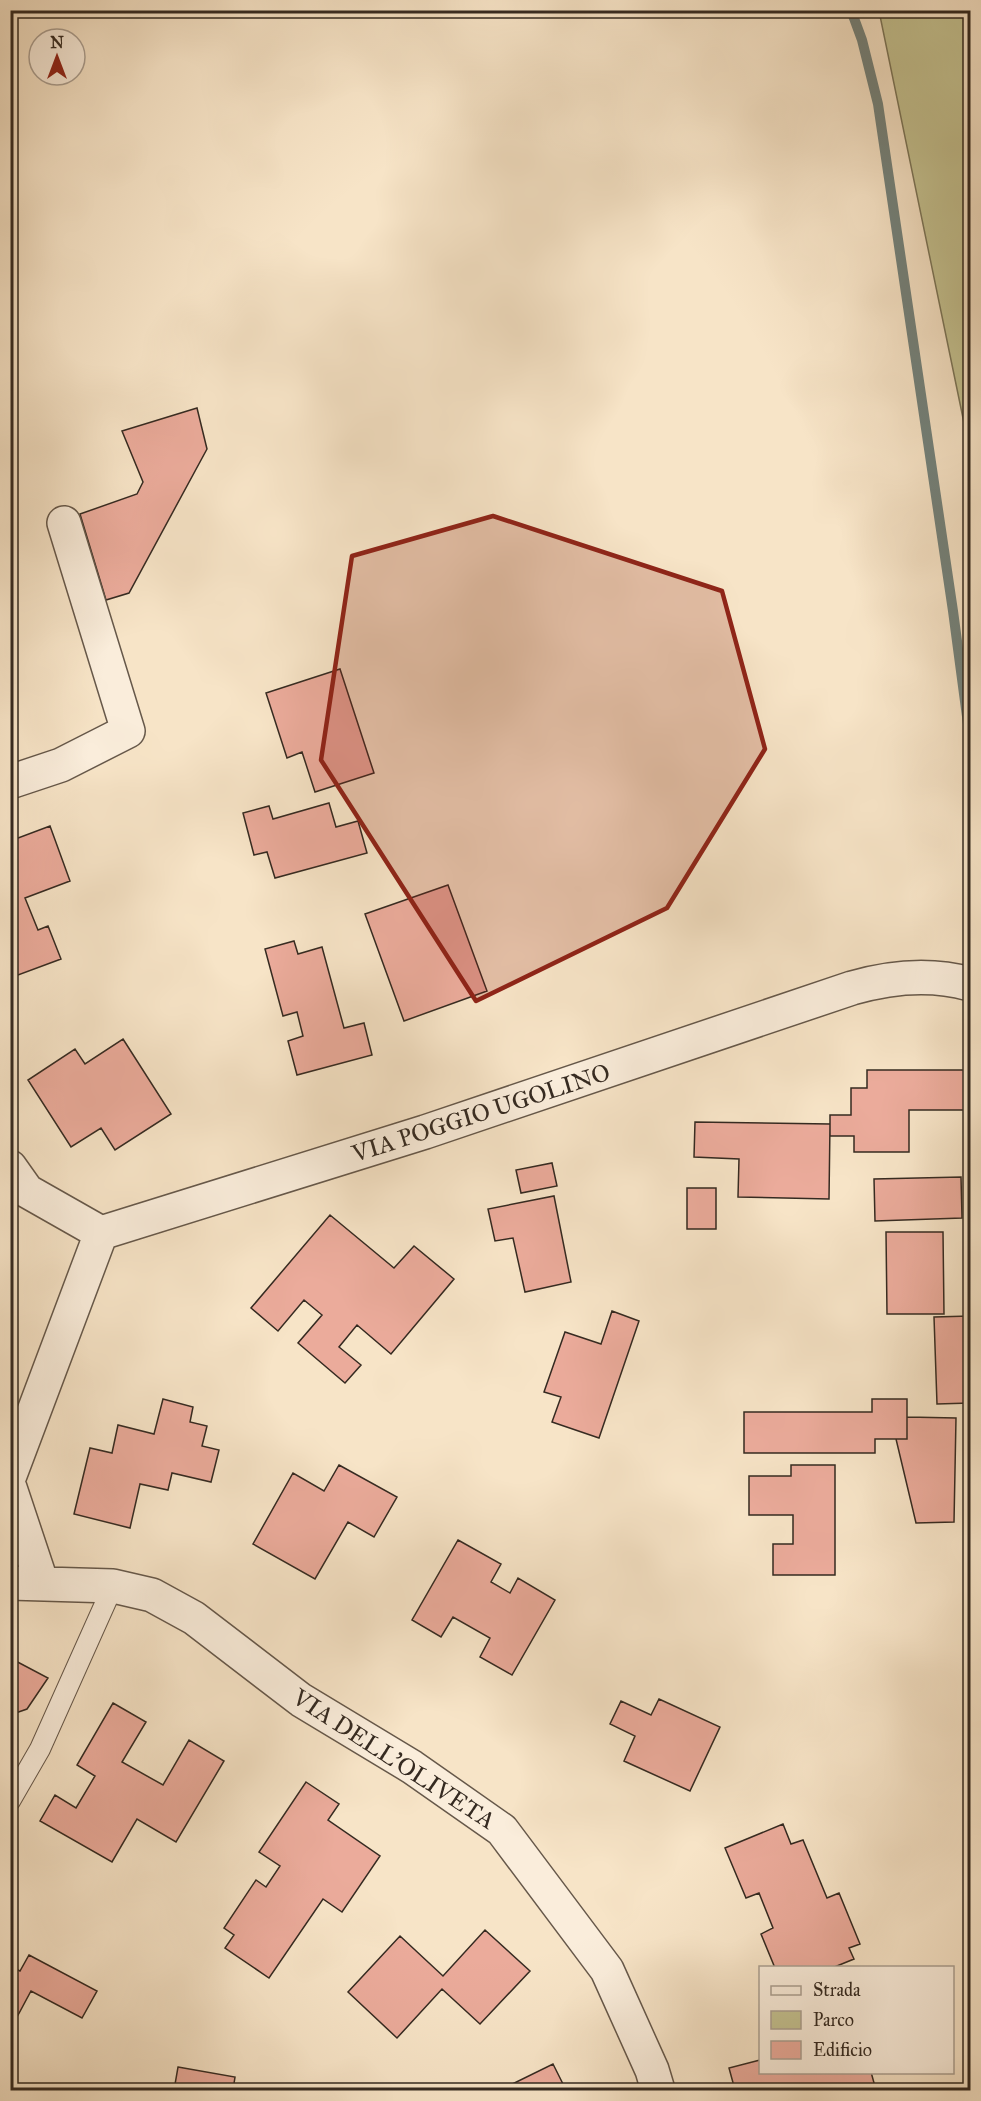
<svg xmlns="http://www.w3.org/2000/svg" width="981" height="2101" font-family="'IM FELL Great Primer',serif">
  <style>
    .green { fill: #c4c291; stroke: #7c7659; stroke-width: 1.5 }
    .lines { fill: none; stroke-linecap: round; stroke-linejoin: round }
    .stream { stroke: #74837d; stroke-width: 10 }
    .building { fill: #ebab9b; stroke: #352a21; stroke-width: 1.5 }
    .service-casing { stroke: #66584a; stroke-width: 22 }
    .minor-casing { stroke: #66584a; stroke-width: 36 }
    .service { stroke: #faeddb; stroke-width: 20 }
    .minor { stroke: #faeddb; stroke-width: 33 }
    .marked { fill: #8f2418; fill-opacity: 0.2; stroke: #8f2418; stroke-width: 4.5; stroke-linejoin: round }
    .labels { text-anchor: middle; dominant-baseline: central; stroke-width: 6; stroke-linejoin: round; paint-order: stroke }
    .street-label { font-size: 24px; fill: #352a21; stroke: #faeddb }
  </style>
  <rect width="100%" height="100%" fill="#f7e4c7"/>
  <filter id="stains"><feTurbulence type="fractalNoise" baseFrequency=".00333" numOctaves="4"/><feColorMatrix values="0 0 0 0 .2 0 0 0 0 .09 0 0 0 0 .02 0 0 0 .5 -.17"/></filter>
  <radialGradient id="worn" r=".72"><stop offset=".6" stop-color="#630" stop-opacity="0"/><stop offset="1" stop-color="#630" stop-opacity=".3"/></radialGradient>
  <!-- green -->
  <path class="green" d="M879 11H970V452Z"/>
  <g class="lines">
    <!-- stream -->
    <path class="stream" d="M851 10 862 40 878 104 953 611 970 739"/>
  </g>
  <!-- building -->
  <path class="building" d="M197 408 207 449 129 593 106 600 80 514 137 494 143 482 122 431Z
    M340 669 374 773 315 792 302 752 287 758 266 693Z
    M329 803 336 827 358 821 367 853 275 878 267 852 254 855 243 813 269 806 273 819Z
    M50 826 70 881 25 898 38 930 48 926 61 959 10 978V841Z
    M448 885 487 991 404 1021 365 914Z
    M294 941 298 954 322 947 344 1028 364 1023 372 1055 297 1075 288 1041 303 1036 297 1012 283 1016 265 949Z
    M123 1039 171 1114 115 1150 101 1128 71 1147 28 1080 75 1049 85 1064Z
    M867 1070H970V1110H909V1152H854V1136H830V1115H851V1088H867Z
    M695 1122 830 1124 829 1199 738 1197 739 1159 694 1157Z
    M552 1163 557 1186 521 1193 516 1170Z
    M961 1177 962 1218 875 1221 874 1179Z
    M687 1188H716V1229H687Z
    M554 1196 571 1282 525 1292 513 1238 495 1241 488 1209Z
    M330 1215 394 1268 414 1246 454 1279 391 1354 357 1325 339 1347 361 1365 345 1383 298 1343 322 1315 304 1300 278 1331 251 1308Z
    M886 1232H943L944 1314H887Z
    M612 1311 639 1321 599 1438 552 1422 561 1397 544 1392 565 1332 601 1344Z
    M970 1316V1403L937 1404 934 1317Z
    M163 1399 193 1407 190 1422 207 1426 202 1446 219 1450 211 1482 172 1473 168 1490 140 1484 130 1528 74 1514 90 1448 112 1453 118 1425 154 1434Z
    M872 1399H907V1439H875V1453H744V1412H872Z
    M907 1417 956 1418 954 1522 916 1523 896 1439H907Z
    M339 1465 397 1497 374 1537 348 1522 315 1579 253 1544 293 1473 324 1491Z
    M791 1465H835V1575H773V1544H793V1515H749V1476H791Z
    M458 1540 501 1564 491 1582 510 1593 518 1578 555 1600 512 1675 480 1657 490 1638 453 1617 441 1637 412 1620Z
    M10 1658 48 1678 27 1709 10 1715Z
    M659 1699 720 1727 690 1791 624 1761 635 1736 610 1724 621 1701 651 1715Z
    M113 1703 146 1722 122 1762 163 1785 189 1740 224 1761 176 1842 137 1819 112 1862 40 1821 55 1795 76 1808 95 1776 77 1765Z
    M306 1782 339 1804 328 1820 380 1856 342 1912 323 1899 269 1978 225 1948 234 1935 224 1928 256 1880 266 1887 280 1866 259 1852Z
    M783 1824 791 1844 803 1840 827 1898 839 1893 860 1944 849 1948 854 1959 832 1968H775L761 1934 773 1928 759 1893 746 1898 725 1848Z
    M485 1930 530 1971 480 2024 442 1989 397 2038 348 1992 400 1936 443 1976Z
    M29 1955 97 1991 82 2018 31 1991 17 2017 10 2013V1966L20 1971Z
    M760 2060V2072H871L876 2090H735L729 2068Z
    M553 2064 566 2090H500Z
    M178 2067 235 2077 233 2090H174Z"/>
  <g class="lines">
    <!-- service casing -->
    <g class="service-casing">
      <path id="service" d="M10 1801 40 1749 113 1586"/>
    </g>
    <!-- minor casing -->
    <g class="minor-casing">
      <path id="minor" d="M10 782 61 765 128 731 64 523
        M10 1167 27 1191 101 1233 425 1132 852 988C890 977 931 973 970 984
        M10 1475 101 1233
        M10 1488 42 1584
        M10 1583 113 1586 152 1595 194 1618 301 1700 412 1767 502 1830 607 1970 652 2070 658 2090"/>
    </g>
    <!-- service -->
    <use href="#service" class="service"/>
    <!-- minor -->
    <use href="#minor" class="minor"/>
  </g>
  <!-- marked area -->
  <path class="marked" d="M493 516 722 591 765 749 667 908 476 1001 321 760 352 556Z"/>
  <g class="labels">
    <!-- street labels -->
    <g class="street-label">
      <text transform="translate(481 1113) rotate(-18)">VIA POGGIO UGOLINO</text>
      <text transform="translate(394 1759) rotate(33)">VIA DELL'OLIVETA</text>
    </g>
  </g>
  <!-- margin -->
  <rect width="981" height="2101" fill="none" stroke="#f7e4c7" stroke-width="36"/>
  <rect x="12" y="12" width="957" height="2077" fill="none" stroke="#352a21" stroke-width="3"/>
  <rect x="18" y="18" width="945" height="2065" fill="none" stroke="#352a21" stroke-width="1.5"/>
  <!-- legend -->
  <rect x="759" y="1966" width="195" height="108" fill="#faeddb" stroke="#ab9f91" stroke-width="1.5"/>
  <rect x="771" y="1986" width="30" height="9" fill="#faeddb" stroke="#ab9f91" stroke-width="1.5"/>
  <text x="813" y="1996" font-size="18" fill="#352a21">Strada</text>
  <rect x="771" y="2011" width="30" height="18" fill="#c4c291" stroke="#ab9f91" stroke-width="1.5"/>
  <text x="813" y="2026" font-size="18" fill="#352a21">Parco</text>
  <rect x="771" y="2041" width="30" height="18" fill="#ebab9b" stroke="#ab9f91" stroke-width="1.5"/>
  <text x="813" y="2056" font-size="18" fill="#352a21">Edificio</text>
  <!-- north arrow -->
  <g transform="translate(57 57)"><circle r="28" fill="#faeddb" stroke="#ab9f91" stroke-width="1.5"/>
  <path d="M0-4.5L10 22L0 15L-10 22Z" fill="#8f2418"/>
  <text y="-9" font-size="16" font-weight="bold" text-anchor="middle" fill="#352a21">N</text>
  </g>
  <rect width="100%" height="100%" filter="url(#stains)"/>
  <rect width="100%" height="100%" fill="url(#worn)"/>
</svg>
